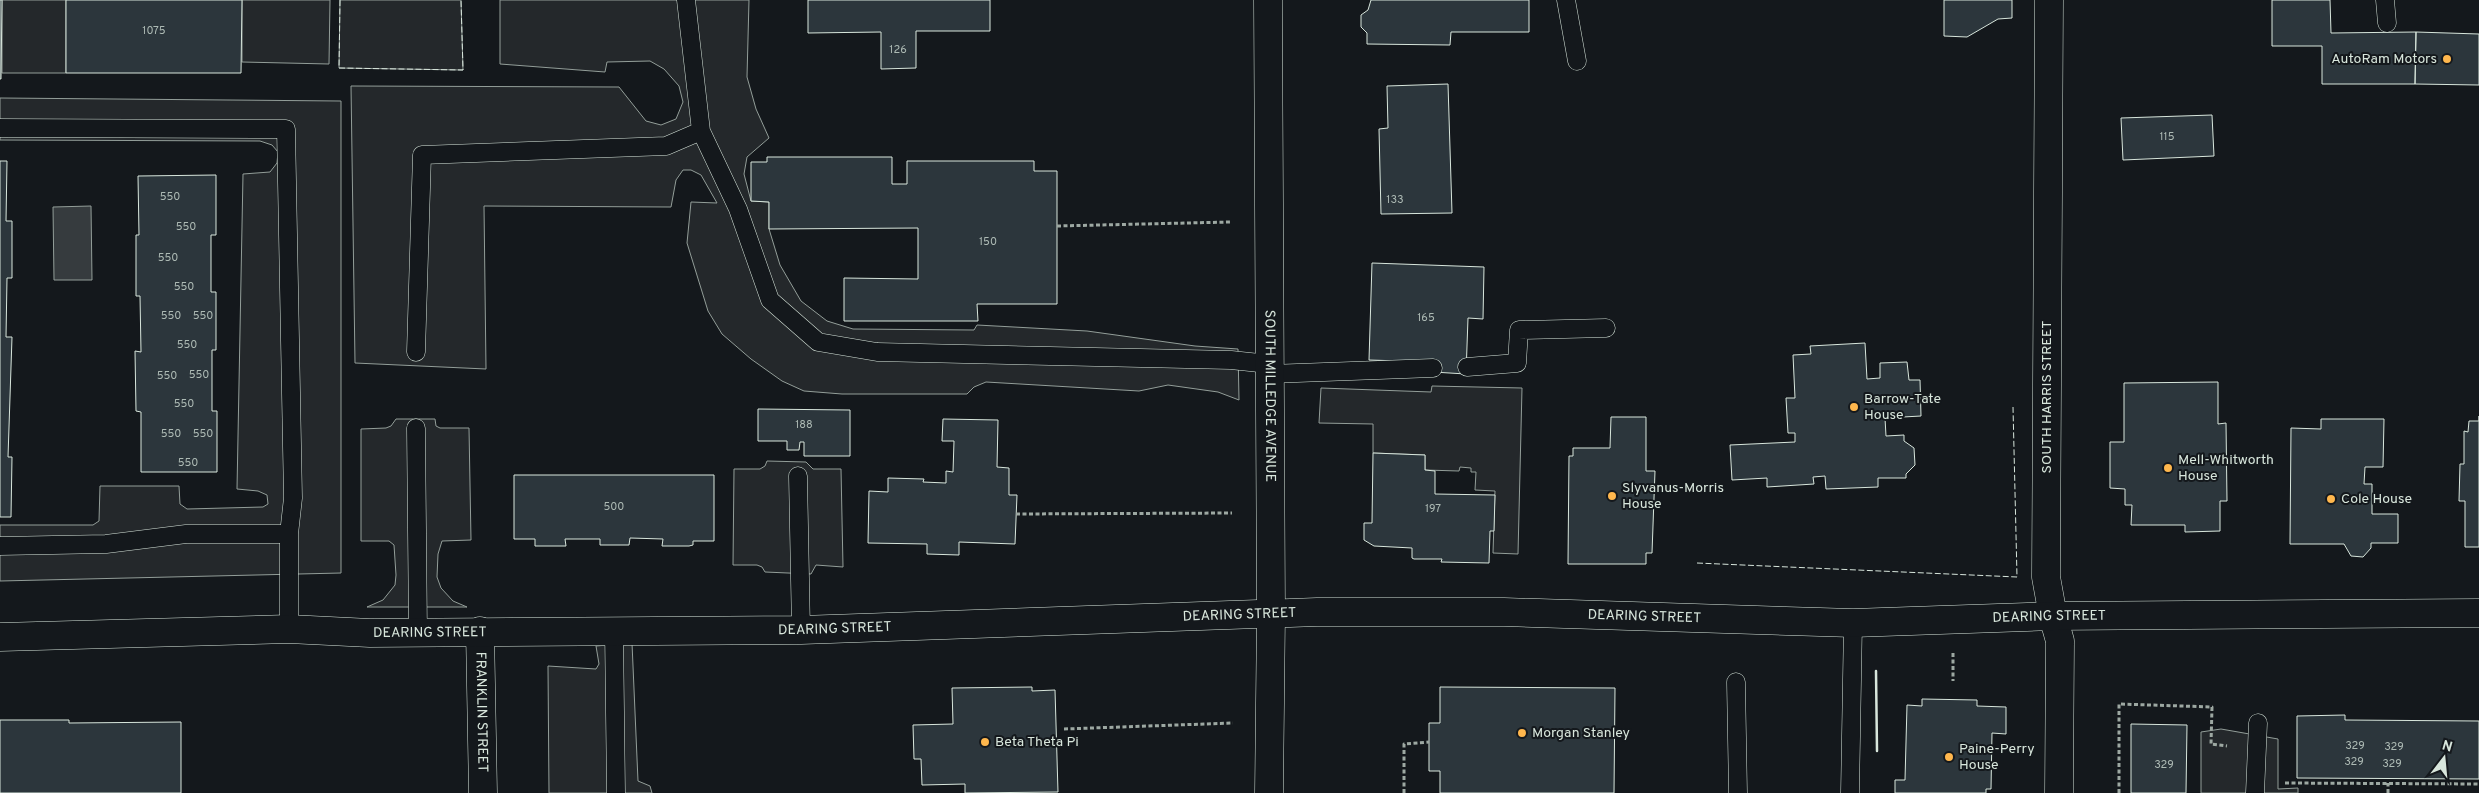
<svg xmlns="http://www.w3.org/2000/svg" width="2479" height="793" font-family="Overpass,sans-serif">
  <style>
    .parking { fill: #24282b; stroke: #939e99 }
    .water { fill: #363b3e; stroke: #939e99 }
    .building { fill: #2c363c; stroke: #d8e6dc }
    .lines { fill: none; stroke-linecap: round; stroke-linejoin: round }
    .lane-casing { stroke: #d8e6dc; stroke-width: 19 }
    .street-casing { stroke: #d8e6dc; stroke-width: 29 }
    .secondary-casing { stroke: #d8e6dc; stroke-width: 29 }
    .path { stroke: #9da8a2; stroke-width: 3; stroke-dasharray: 4 2.5; stroke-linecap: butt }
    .lane { stroke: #14181c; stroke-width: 18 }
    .street { stroke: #14181c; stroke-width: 28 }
    .secondary { stroke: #14181c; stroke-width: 28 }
    .fence { stroke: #d8e6dc; stroke-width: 1; stroke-dasharray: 6 2.5; stroke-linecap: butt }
    .wall { stroke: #d8e6dc; stroke-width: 2.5 }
    .poi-dot { fill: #ffb74d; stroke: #14181c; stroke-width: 2 }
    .labels { text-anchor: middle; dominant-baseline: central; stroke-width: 4; stroke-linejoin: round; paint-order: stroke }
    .number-label { font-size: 11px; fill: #adbab4 }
    .poi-label { font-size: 14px; fill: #d8e6dc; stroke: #14181c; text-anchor: start }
    .street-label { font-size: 14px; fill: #d8e6dc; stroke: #14181c }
  </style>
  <rect width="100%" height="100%" fill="#14181c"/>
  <!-- parking -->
  <path class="parking" d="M2 0H66V73H2Z
    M242 0H330L329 64 242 62Z
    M340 0H461L463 70 339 68Z
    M500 0H749L747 77 756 109 769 138 747 157 744 174 751 201 769 202V229L780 265 801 301 827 321 853 329 974 330 977 325 1087 331 1195 346 1238 349 1239 400 1218 392 1168 385 1139 391 986 382 974 387 967 394H842L804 391 782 381 751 359 722 334 708 311 687 243 691 202 717 203 701 175 691 170H683L676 180 671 207 484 206 486 369 355 363 351 86 619 87 646 121 661 125 676 119 683 102 679 86 664 69 650 61 607 62 605 72 500 64Z
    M0 98 341 101V573L0 581V525H93L99 521 100 486H179L180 504 187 509 263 507 268 504 267 495 258 491 237 489 243 174 270 172 277 163 278 152 272 145 260 141 0 140Z
    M1432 386 1522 388 1518 554 1493 553 1495 491 1475 490 1476 472H1471V468L1460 467 1459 471 1425 470V455L1373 453V424L1319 423 1321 388 1431 392Z
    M396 419H435L436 426 440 428H469L471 540 442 541 438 554 437 577 441 588 453 601 467 607H367L383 600 395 585 396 575 394 545 389 541H361V429L386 428 391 426Z
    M767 461 806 462 813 469H841L843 567 816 565 811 574 765 572 762 567 757 565H733L734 469H760L765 466Z
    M632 643 638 781 650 786 652 793H549L548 666 596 669 599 664 596 646Z
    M2221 729 2278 739V789L2298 788V793H2201V732Z"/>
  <!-- water -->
  <path class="water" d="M91 206 92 280H54L53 207Z"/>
  <!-- building -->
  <path class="building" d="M0 0H2L1 79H0Z
    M66 0H242L241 73H66Z
    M808 0H990V31H916V68L881 69V32L808 33Z
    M1371 0H1529V32H1451L1450 45 1367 44V33L1361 27V15L1368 10Z
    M1944 0H2012V18L1998 19 1967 37 1944 36Z
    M2272 0H2330L2331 33 2416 32 2415 84H2322V46H2272Z
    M2416 32 2479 34V85L2415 84Z
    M1448 84 1452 213 1381 214 1379 129 1388 128 1387 86Z
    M2212 115 2214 156 2123 160 2121 118Z
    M767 157H892V184H907V161H1034V171H1057V304H977L978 321H844V278L918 279V228L769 229V202L751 201V162H767Z
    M0 161H7L6 221H12V278H7L6 337H12L8 457H12L11 517H0Z
    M216 175V235H211V292H216V350H212V411H217V472H141V412L136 411 135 351 141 352 140 296H136V235H139L138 176Z
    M1372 263 1484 267 1483 319 1468 318 1466 374 1433 372 1434 362 1369 360Z
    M1865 343 1867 379 1880 378V363L1907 362 1909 380H1920L1921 416 1885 418 1886 436 1904 435V441L1914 448 1915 465 1906 474V478H1878V487L1826 489 1825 476 1813 477 1814 484 1767 487V478L1732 480 1730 445 1795 442V433H1788L1786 398H1795L1793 355 1811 354 1810 346Z
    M2218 382V424L2226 423 2227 501H2220V531L2185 532V525H2131L2132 505H2125V489L2110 488V442H2124V383Z
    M758 409 850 410V456H804V442H800L799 450H787V441H758Z
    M2479 416V547H2465V501H2459L2460 464H2464V431L2468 432 2469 421H2479Z
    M1611 417H1646V471H1655L1652 553H1646V564H1568L1569 456H1573V448H1610Z
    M943 419 998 420 997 467 1009 468V495H1017L1015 544 959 542V555L927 554V544L868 543 869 491 888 492V478L924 479 923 482 946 483V471L953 472 954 441H942Z
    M2321 419H2384L2383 467H2365L2364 484H2372V514H2398V543H2371V548L2363 557 2351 556 2344 544H2290L2291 428 2321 429Z
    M1373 453 1425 455V470L1435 471V494L1495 495 1494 531H1490L1489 563 1441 562 1442 559H1414L1412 558V548L1374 546 1364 540V523H1372Z
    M514 475H714V541H693V545L689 546H662L663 539 630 538 629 545H600V539H565L566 546H535V539H514Z
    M1032 687V691L1055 690 1058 792 965 793V784L922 785 921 759H914L913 725 953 724 952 688Z
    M1440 687 1615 688 1614 793H1440V771H1429V723H1440Z
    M1922 699 1977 700V706L2006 707V734L1992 733 1991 789H1986V793H1895V780H1905L1907 705 1922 706Z
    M2345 715V720L2479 721V779L2297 778V716Z
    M0 720H69V723L181 722V793H0Z
    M2131 724 2187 725 2186 793H2131Z"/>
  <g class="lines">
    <!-- lane casing -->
    <g class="lane-casing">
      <path id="lane" d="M686 0 701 131 738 209 770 300 818 342 877 352 1231 360 1269 364
        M1566 0 1577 61
        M2385 0 2387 23
        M0 128 286 129 293 498 289 534V629
        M416 352 422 155 666 146 701 131
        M1467 367 1517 363 1519 330 1606 328
        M1268 374 1433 368
        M416 428 418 632
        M798 476 801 630
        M0 546 106 544 186 534H289
        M614 631 616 793
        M1736 682 1738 793
        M1850 793 1853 623
        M2255 793 2258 723"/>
    </g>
    <!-- street casing -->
    <g class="street-casing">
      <g id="street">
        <path d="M2049 0 2046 577 2053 616 2060 641 2059 793"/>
        <path id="s1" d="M480 631 483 793"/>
        <path id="s2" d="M0 637 289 629 370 633 801 630 1317 612H1504L1853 623 2053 616 2479 613"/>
      </g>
    </g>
    <!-- secondary casing -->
    <g class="secondary-casing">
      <g id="secondary">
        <path id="s3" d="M1268 0 1271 614 1269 793"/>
      </g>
    </g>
    <!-- path -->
    <path class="path" d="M1057 226 1230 222
      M1016 514 1232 513
      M1953 653V681
      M1064 729 1233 723
      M2285 783 2479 784
      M1404 793V744L1429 742
      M2119 793V704L2212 707 2211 744 2227 746
      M2388 793V783"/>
    <!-- lane -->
    <use href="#lane" class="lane"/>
    <!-- street -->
    <use href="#street" class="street"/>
    <!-- secondary -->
    <use href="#secondary" class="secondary"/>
    <!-- fence -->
    <path class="fence" d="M340 0 339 68 463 70 461 0
      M1697 563 2017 577 2013 407"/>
    <!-- wall -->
    <path class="wall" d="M1876 671 1877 751"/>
  </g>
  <!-- markers -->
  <g class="poi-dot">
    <circle cx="2447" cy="59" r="5"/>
    <circle cx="1854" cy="407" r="5"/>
    <circle cx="2168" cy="468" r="5"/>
    <circle cx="1612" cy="496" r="5"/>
    <circle cx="2331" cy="499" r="5"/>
    <circle cx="1522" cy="733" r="5"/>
    <circle cx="985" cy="742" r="5"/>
    <circle cx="1949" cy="757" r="5"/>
  </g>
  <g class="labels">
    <!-- number labels -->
    <g class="number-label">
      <text x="154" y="31">1075</text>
      <text x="898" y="50">126</text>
      <text x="2167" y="137">115</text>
      <text x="170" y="197">550</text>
      <text x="1395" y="200">133</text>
      <text x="186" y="227">550</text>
      <text x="988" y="242">150</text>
      <text x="168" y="258">550</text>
      <text x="184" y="287">550</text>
      <text x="171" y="316">550</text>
      <text x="203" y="316">550</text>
      <text x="1426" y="318">165</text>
      <text x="187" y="345">550</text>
      <text x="199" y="375">550</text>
      <text x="167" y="376">550</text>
      <text x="184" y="404">550</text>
      <text x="804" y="425">188</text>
      <text x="171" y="434">550</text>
      <text x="203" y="434">550</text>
      <text x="188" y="463">550</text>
      <text x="614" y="507">500</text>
      <text x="1433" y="509">197</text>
      <text x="2355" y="746">329</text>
      <text x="2394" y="747">329</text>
      <text x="2354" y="762">329</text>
      <text x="2392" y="764">329</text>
      <text x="2164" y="765">329</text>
    </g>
    <!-- poi labels -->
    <g class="poi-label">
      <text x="2437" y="59" text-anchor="end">AutoRam Motors</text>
      <text x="1864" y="399">Barrow-Tate<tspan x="1864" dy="16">House</tspan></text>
      <text x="2178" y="460">Mell-Whitworth<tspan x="2178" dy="16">House</tspan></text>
      <text x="1622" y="488">Slyvanus-Morris<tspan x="1622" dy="16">House</tspan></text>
      <text x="2341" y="499">Cole House</text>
      <text x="1532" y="733">Morgan Stanley</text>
      <text x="995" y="742">Beta Theta Pi</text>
      <text x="1959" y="749">Paine-Perry<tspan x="1959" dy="16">House</tspan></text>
    </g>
    <!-- street labels -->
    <g class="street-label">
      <text stroke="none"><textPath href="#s3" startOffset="396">SOUTH MILLEDGE AVENUE</textPath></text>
      <text transform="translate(2047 397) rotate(-90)">SOUTH HARRIS STREET</text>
      <text stroke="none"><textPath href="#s2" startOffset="1240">DEARING STREET</textPath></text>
      <text stroke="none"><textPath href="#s2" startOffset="1645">DEARING STREET</textPath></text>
      <text stroke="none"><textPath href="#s2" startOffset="2050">DEARING STREET</textPath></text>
      <text stroke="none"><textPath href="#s2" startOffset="835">DEARING STREET</textPath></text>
      <text stroke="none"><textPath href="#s2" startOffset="430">DEARING STREET</textPath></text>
      <text stroke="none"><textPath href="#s1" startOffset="81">FRANKLIN STREET</textPath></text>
    </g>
  </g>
  <!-- north arrow -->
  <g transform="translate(2444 758) rotate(16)" stroke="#14181c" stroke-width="4" paint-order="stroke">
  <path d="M0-4L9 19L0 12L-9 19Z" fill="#d8e6dc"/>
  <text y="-8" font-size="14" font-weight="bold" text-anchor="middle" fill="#d8e6dc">N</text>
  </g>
</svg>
